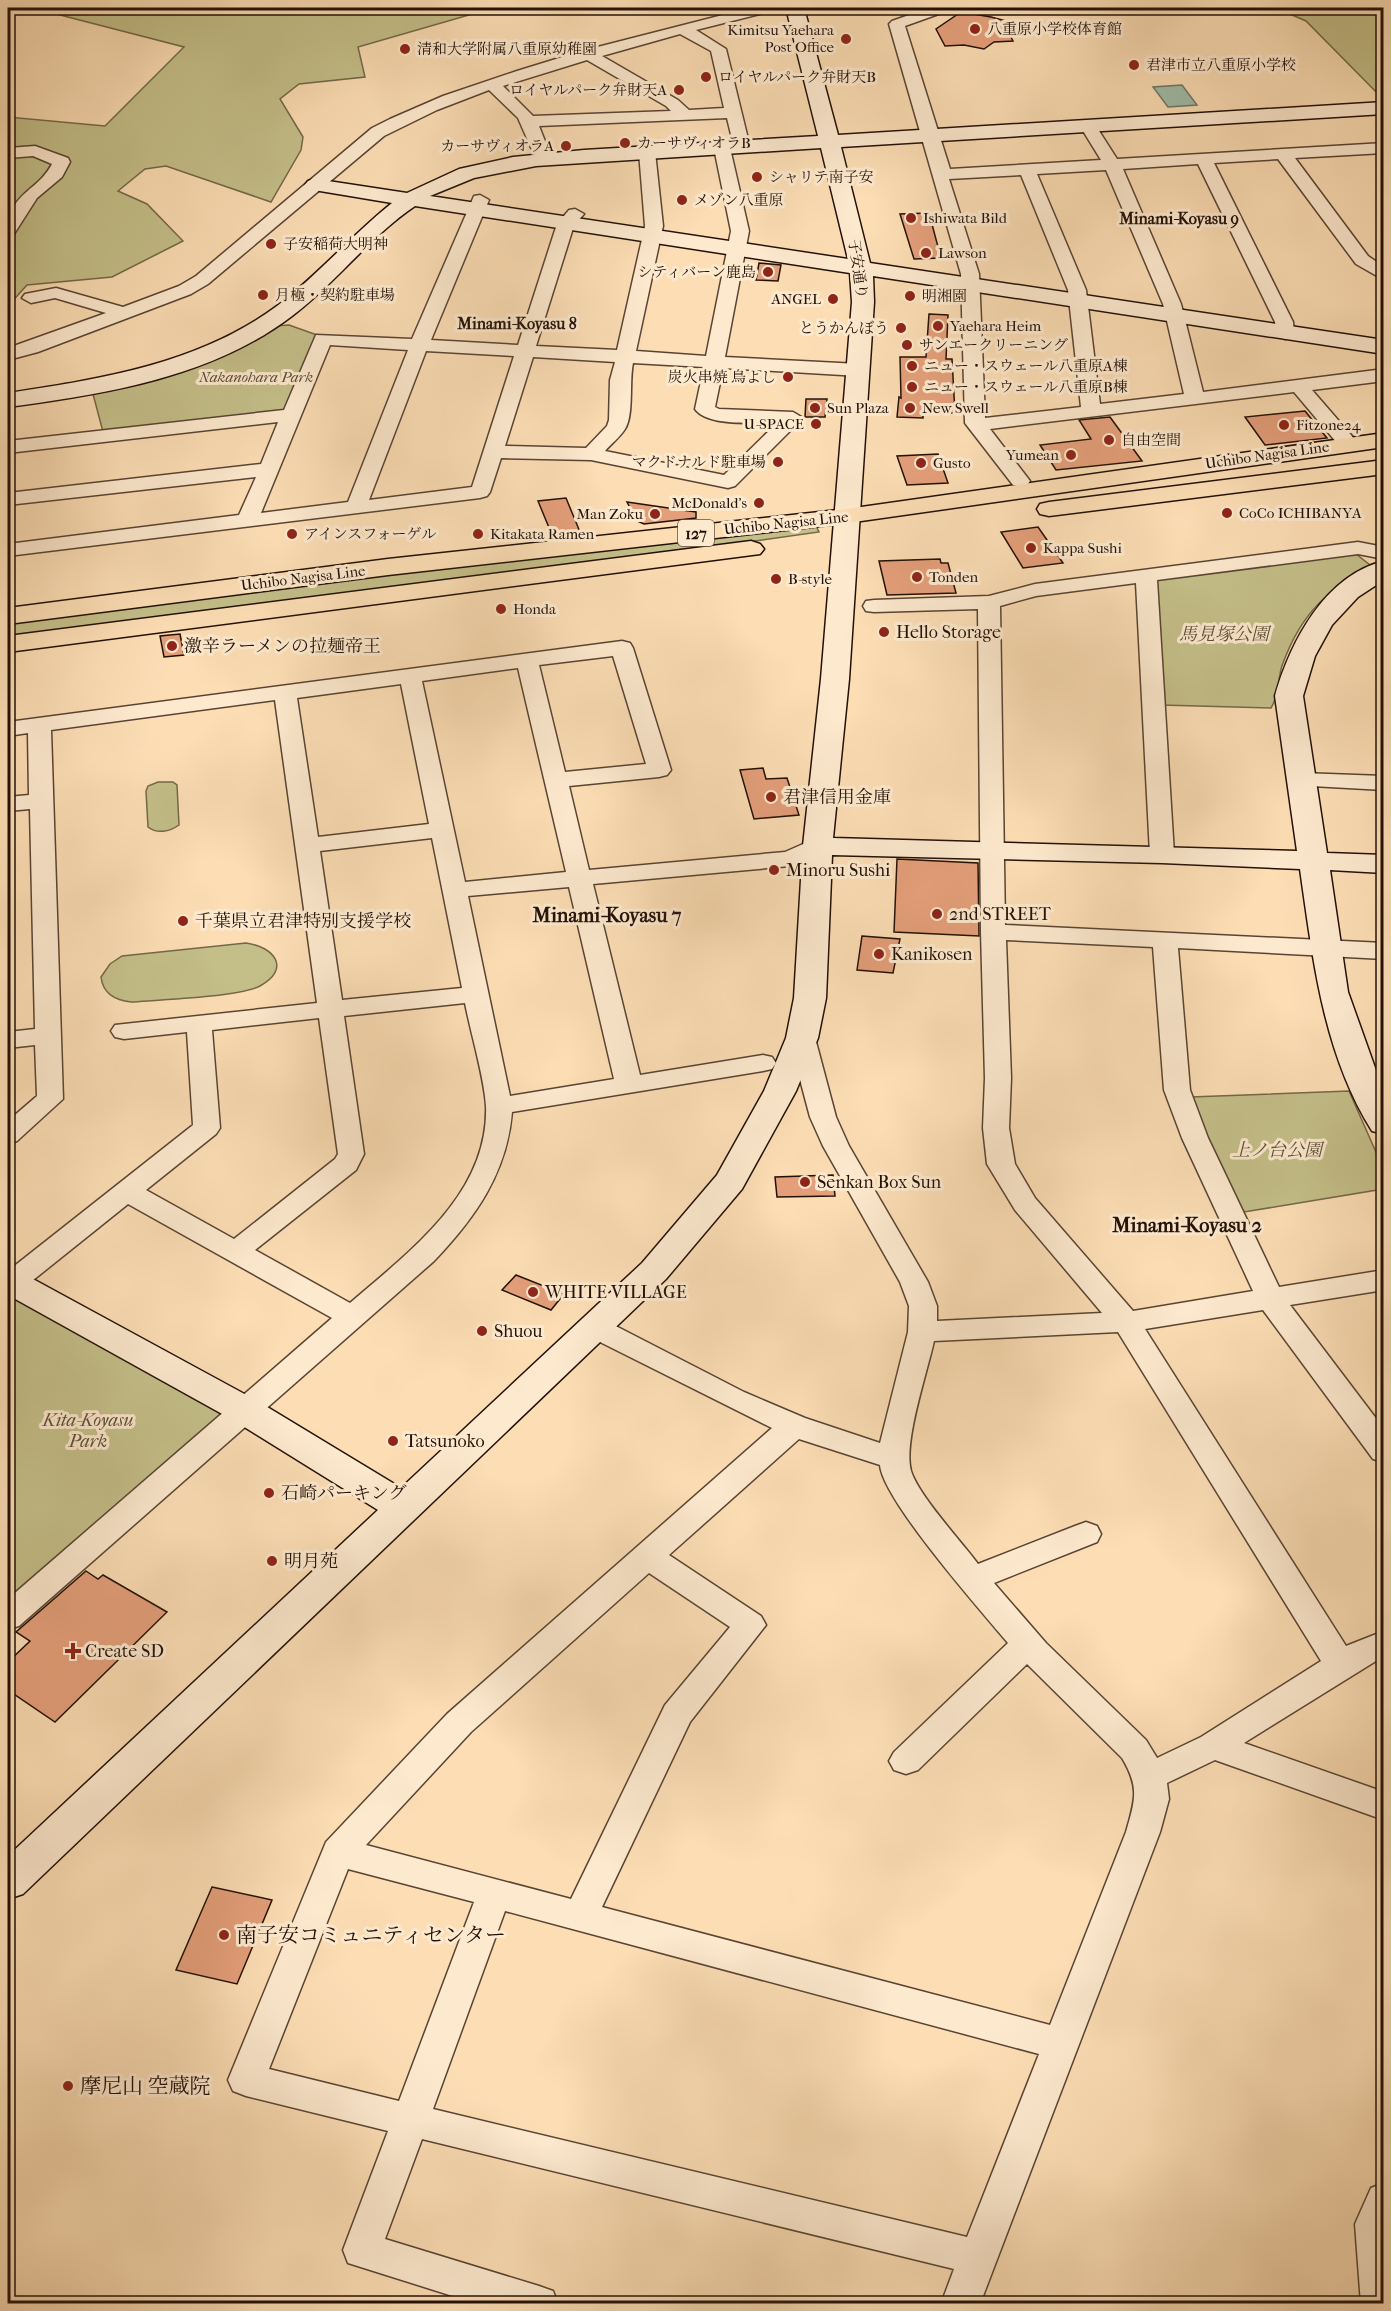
<svg xmlns="http://www.w3.org/2000/svg" width="1391" height="2311" font-family="'IM FELL French Canon','Noto Serif JP',serif">
  <style>
    .green { fill: #c4bf89; stroke: #746848; stroke-width: 1.5 }
    .water { fill: #a0bca9; stroke: #6e7869; stroke-width: 1.5 }
    .building { fill: #e49f7a; stroke: #231108; stroke-width: 1.5 }
    .lines { fill: none; stroke-linecap: round; stroke-linejoin: round }
    .street-casing { stroke: #594433; stroke-width: 3 }
    .secondary-casing { stroke: #231108; stroke-width: 3 }
    .highway-casing { stroke: #231108; stroke-width: 3 }
    .street { fill: #fde9ce; fill-rule: evenodd }
    .secondary { fill: #fde9ce; fill-rule: evenodd }
    .highway { fill: #fcddb4; fill-rule: evenodd }
    .poi-dot { fill: #8f2418; stroke: #fde9ce; stroke-width: 2 }
    .labels { text-anchor: middle; dominant-baseline: central; stroke-width: 6; stroke-linejoin: round; paint-order: stroke }
    .far-poi-label { font-size: 15px; fill: #231108; stroke: #fde9ce; text-anchor: start }
    .far-street-label { font-size: 15px; fill: #231108; stroke: #fde9ce }
    .far-park-label { font-size: 15px; font-style: italic; fill: #5b4e35; stroke: #fde9ce }
    .far-neighbourhood-label { font-size: 16px; font-weight: bold; fill: #231108; stroke: #fde9ce }
    .shield { fill: #fde9ce; stroke: #645243; stroke-width: 1.5 }
    .shield-label { font-size: 16px; font-weight: bold; fill: #231108 }
    .poi-label { font-size: 18px; fill: #231108; stroke: #fde9ce; text-anchor: start }
    .park-label { font-size: 18px; font-style: italic; fill: #5b4e35; stroke: #fde9ce }
    .neighbourhood-label { font-size: 20px; font-weight: bold; fill: #231108; stroke: #fde9ce }
    .near-poi-label { font-size: 21px; fill: #231108; stroke: #fde9ce; text-anchor: start }
  </style>
  <rect width="100%" height="100%" fill="#fcddb4"/>
  <filter id="stains"><feTurbulence type="fractalNoise" baseFrequency=".00333" numOctaves="4"/><feColorMatrix values="0 0 0 0 .2 0 0 0 0 .09 0 0 0 0 .02 0 0 0 .5 -.17"/></filter>
  <radialGradient id="worn" r=".72"><stop offset=".6" stop-color="#630" stop-opacity="0"/><stop offset="1" stop-color="#630" stop-opacity=".3"/></radialGradient>
  <!-- green -->
  <path class="green" d="M33 8H493L358 47 365 77 299 84 280 99 303 137 301 150 271 202 166 166 145 169 118 191 147 204 183 241 112 277 27 285 8 306V117L105 126 184 47Z
    M1276 8H1383V99L1306 21Z
    M289 325 317 335 284 410 103 432 93 394 185 368 274 326Z
    M816 526 819 532 554 569 8 637V621C276 581 546 556 816 526Z
    M1351 550 1370 565C1325 594 1302 612 1283 663 1277 678 1280 694 1271 708L1161 705 1155 580Z
    M158 782H173L177 785 179 825C169 832 157 834 148 827L146 791 148 786Z
    M246 943C275 947 291 969 260 986 240 997 158 1000 131 1002 115 1000 103 994 101 977L110 964 122 956Z
    M1349 1091 1383 1168V1189L1244 1212 1212 1152 1191 1097Z
    M8 1288 224 1412 8 1607Z"/>
  <!-- water -->
  <path class="water" d="M1182 85 1197 105 1168 107 1153 87Z"/>
  <!-- building -->
  <path class="building" d="M961 12 991 17 1021 25 1009 33 1013 41 994 42 984 49 964 45 945 46 936 29Z
    M929 213 941 258 914 259 900 214Z
    M759 263 781 265 778 281 756 280Z
    M929 314 948 315 946 359H952L955 413 923 412V418L897 417 899 397 901 398 900 357H926Z
    M806 399H827L825 417H805Z
    M1305 411 1327 438 1265 445 1245 417Z
    M1110 417 1142 461 1056 470 1040 445 1091 439 1079 420Z
    M938 454 948 483 907 485 897 456Z
    M566 498 580 532 552 535 538 501Z
    M627 502 696 512V518L644 524 637 521Z
    M1038 527 1063 563 1023 568 1001 532Z
    M940 559 941 563H948L956 593 887 595 879 561Z
    M180 634 184 655 164 657 160 636Z
    M763 768 766 779 787 778 799 815 754 819 740 770Z
    M897 859 978 863 979 936 894 932Z
    M862 936 900 939 893 973 857 970Z
    M833 1175 835 1196 777 1197 775 1177Z
    M516 1275 564 1294 551 1310 502 1290Z
    M86 1571 98 1579 103 1575 167 1612 55 1722 8 1690V1662L30 1641 16 1632Z
    M212 1887 272 1900 237 1984 176 1970Z"/>
  <g class="lines">
    <!-- street casing -->
    <g class="street-casing">
      <path id="street" d="M750 8H775L772 11 696 30 726 49 750 147 748 151H736L734 147 727 118 539 126 552 159 544 164 536 159 518 118 489 90 437 110 384 136 208 284 191 294 38 352 8 360V348L106 313 55 298 31 303 22 298 25 294 56 288 123 307 179 286 196 276 372 128 390 119 443 96 517 71 582 51ZM680 34 711 51 724 108 689 110 678 100 602 56ZM587 60 666 106 671 111 533 116 503 86Z
        M929 8H950L947 11 905 26 950 169 1101 160 1080 126 1088 121 1094 123 1117 159 1384 143V153L1295 158 1368 256 1384 267V280L1356 264 1278 159 1214 163 1293 322 1294 333 1285 339 1276 333 1275 322 1198 164 1123 169 1181 304 1203 392 1384 369V381L1312 390 1351 435 1354 439 1351 443H1337L1294 392 990 429 1030 481 1027 485H1013L965 423 961 274 889 24 892 21ZM1106 170 1163 304 1184 394 1100 404 1086 290 1037 174ZM1021 175 1068 290 1081 407 985 418 979 274 949 179Z
        M722 143 730 148 749 231 725 357 859 364 868 370 859 376 723 368 715 407 719 409 793 412 803 418 735 486 728 488 591 460 501 458 490 492 487 496 480 498 8 556V544L239 515 256 477 8 505V493L261 464 278 422 8 453V441L284 410 316 335 412 339 474 196 480 195 489 200 431 340 518 345 557 224 569 210 575 209 584 214 574 225 536 346 617 350 645 226 639 152 647 147 655 152 663 226 636 351 706 356 731 231 714 148ZM330 345 408 350 348 502 261 513ZM426 351 514 356 472 487 369 500ZM533 357 615 362 610 380 609 420 607 426 586 448 505 446ZM633 363 704 367 695 409C708 427 755 422 777 423L724 475 605 451C611 444 620 437 625 429 634 415 629 381 633 363Z
        M35 146 68 158 70 162 62 177 37 198 14 234 8 235C8 191 36 194 52 164L33 156 8 158V148Z
        M1358 542 1384 547V559L1358 554 1157 580 1174 854 1170 859 1162 861 1154 859 1150 854 1136 583 1036 596 1000 606 1005 925 1384 943V959L1178 948 1190 1090 1208 1138 1279 1287 1384 1270V1290L1290 1305 1384 1429V1462L1373 1459 1263 1310 1145 1329 1346 1646 1384 1631V1656L1244 1743 1384 1792V1820L1215 1760 1167 1783 1169 1799 1160 1832 980 2304H941L954 2269 422 2139 385 2239 539 2286 553 2291 558 2304H478L348 2263 343 2250 388 2131 246 2096 233 2091 228 2080 326 1842 447 1714 772 1428 586 1335 582 1328 586 1321 596 1318 606 1321 744 1392 805 1418 880 1443 908 1332 909 1306 900 1282 823 1146 810 1117 789 1038 793 1032 802 1030 811 1032 815 1038 836 1117 849 1146 928 1282 937 1306V1321L1102 1313 1015 1210 987 1164 983 1128 985 1078 981 932 978 609 874 612 866 611 863 606 866 601 874 600 989 596 1035 584ZM1006 940 1153 947 1164 1090 1182 1138 1253 1291 1133 1311 1035 1198 1015 1164 1009 1128 1011 1078ZM1118 1332 1321 1661 1201 1737 1157 1758 1146 1740 1046 1643 994 1583 1097 1542 1101 1534 1097 1526 1086 1522 1075 1526 978 1564C961 1541 919 1496 911 1471 903 1443 927 1373 934 1341ZM799 1439 880 1465C883 1500 981 1611 1008 1643L894 1752 889 1761 894 1770 906 1774 918 1770 1027 1664 1122 1758C1140 1788 1135 1800 1126 1832L1050 2025 602 1907 690 1722 766 1625 761 1616 669 1555ZM649 1573 730 1627 665 1705 571 1899 366 1845 471 1732ZM348 1869 474 1902 399 2101 269 2069ZM505 1911 1039 2054 967 2237 433 2109Z
        M622 641 630 643 633 648 671 770 667 775 659 777 569 786 589 870 785 852 810 841H826L830 846 826 851 790 866 593 884 640 1075 763 1055 772 1057 776 1063 772 1069 763 1071 512 1112C507 1173 475 1218 434 1261L19 1626 8 1629V1599L332 1318 128 1204 22 1289 8 1290V1271L193 1125 187 1032 124 1039 115 1037 111 1031 115 1025 317 1003 275 700 51 730 63 1099 17 1141 8 1144V1121L37 1096 35 1045 8 1048V1032L35 1029 30 809 8 811V797L29 795 28 733 8 736V722ZM613 656 646 764 565 772 539 665ZM518 668 566 872 465 882 422 681ZM401 684 429 824 318 837 297 698ZM432 838 462 988 342 1000 320 851ZM569 887 614 1079 510 1096 468 896ZM465 1003C471 1034 484 1076 486 1106 489 1194 409 1252 350 1303L255 1250 356 1170 364 1154 344 1016ZM319 1018 338 1154 335 1159 234 1239 146 1190 216 1134 220 1128 212 1030Z
        M1301 773 1384 776V790L1293 785 1289 780 1293 775Z
        M1384 2183V2304H1361L1355 2224 1371 2188Z"/>
    </g>
    <!-- secondary casing -->
    <g class="secondary-casing">
      <path id="secondary" d="M786 8H804L838 135 1384 102V114L841 147 870 263 1384 340V354L873 276 874 302 849 679 833 838 1297 851 1275 696C1290 643 1324 576 1384 561V580L1358 597 1332 625 1315 656 1303 696 1327 853 1384 855V873L1330 870 1348 992 1384 1093V1134L1372 1131C1323 1053 1313 959 1300 869L1162 863 832 855 826 998 818 1038 796 1091 742 1189 666 1279 23 1894 8 1899V1856L378 1510 233 1420 8 1295V1268L20 1272 259 1402 401 1488 642 1263 717 1175 764 1091 786 1038 794 998 803 846 821 679 852 302 850 273 415 206C369 237 336 283 292 316 212 377 106 394 8 407V393C101 379 199 364 277 306 318 275 352 235 392 203L308 189 305 185 308 181 315 179 407 193 459 169 513 157 584 150 818 136ZM821 148 848 259 430 196 474 178 536 166Z"/>
    </g>
    <!-- highway casing -->
    <g class="highway-casing">
      <path id="highway" d="M1384 433V447L847 523 388 575 8 624V608L388 559 847 509Z
        M1384 460V474L1049 516 1040 514 1037 509 1040 504 1049 502Z
        M751 541 760 544 764 549 760 554 8 652V636Z"/>
    </g>
    <!-- street -->
    <use href="#street" class="street"/>
    <!-- secondary -->
    <use href="#secondary" class="secondary"/>
    <!-- highway -->
    <use href="#highway" class="highway"/>
  </g>
  <!-- markers -->
  <g class="poi-dot">
    <circle cx="975" cy="29" r="6"/>
    <circle cx="846" cy="39" r="6"/>
    <circle cx="405" cy="49" r="6"/>
    <circle cx="1134" cy="65" r="6"/>
    <circle cx="706" cy="77" r="6"/>
    <circle cx="679" cy="90" r="6"/>
    <circle cx="625" cy="143" r="6"/>
    <circle cx="566" cy="146" r="6"/>
    <circle cx="757" cy="177" r="6"/>
    <circle cx="682" cy="200" r="6"/>
    <circle cx="911" cy="218" r="6"/>
    <circle cx="271" cy="244" r="6"/>
    <circle cx="926" cy="253" r="6"/>
    <circle cx="768" cy="272" r="6"/>
    <circle cx="263" cy="295" r="6"/>
    <circle cx="910" cy="296" r="6"/>
    <circle cx="833" cy="299" r="6"/>
    <circle cx="938" cy="326" r="6"/>
    <circle cx="901" cy="328" r="6"/>
    <circle cx="907" cy="345" r="6"/>
    <circle cx="912" cy="366" r="6"/>
    <circle cx="788" cy="377" r="6"/>
    <circle cx="912" cy="387" r="6"/>
    <circle cx="815" cy="408" r="6"/>
    <circle cx="910" cy="408" r="6"/>
    <circle cx="816" cy="424" r="6"/>
    <circle cx="1284" cy="425" r="6"/>
    <circle cx="1109" cy="440" r="6"/>
    <circle cx="1071" cy="455" r="6"/>
    <circle cx="778" cy="462" r="6"/>
    <circle cx="921" cy="463" r="6"/>
    <circle cx="759" cy="503" r="6"/>
    <circle cx="1227" cy="513" r="6"/>
    <circle cx="655" cy="514" r="6"/>
    <circle cx="292" cy="534" r="6"/>
    <circle cx="478" cy="534" r="6"/>
    <circle cx="1031" cy="548" r="6"/>
    <circle cx="917" cy="577" r="6"/>
    <circle cx="776" cy="579" r="6"/>
    <circle cx="501" cy="609" r="6"/>
    <circle cx="884" cy="632" r="6"/>
    <circle cx="172" cy="646" r="6"/>
    <circle cx="771" cy="797" r="6"/>
    <circle cx="774" cy="870" r="6"/>
    <circle cx="937" cy="914" r="6"/>
    <circle cx="183" cy="921" r="6"/>
    <circle cx="879" cy="954" r="6"/>
    <circle cx="805" cy="1182" r="6"/>
    <circle cx="533" cy="1292" r="6"/>
    <circle cx="482" cy="1331" r="6"/>
    <circle cx="393" cy="1441" r="6"/>
    <circle cx="269" cy="1493" r="6"/>
    <circle cx="272" cy="1561" r="6"/>
    <path d="M70 1642h6v6h6v6h-6v6h-6v-6h-6v-6h6z"/>
    <circle cx="224" cy="1935" r="6"/>
    <circle cx="68" cy="2086" r="6"/>
  </g>
  <g class="labels">
    <!-- far-poi labels -->
    <g class="far-poi-label">
      <text x="987" y="29">八重原小学校体育館</text>
      <text x="834" y="30" text-anchor="end">Kimitsu Yaehara<tspan x="834" dy="17">Post Office</tspan></text>
      <text x="417" y="49">清和大学附属八重原幼稚園</text>
      <text x="1146" y="65">君津市立八重原小学校</text>
      <text x="718" y="77">ロイヤルパーク弁財天B</text>
      <text x="667" y="90" text-anchor="end">ロイヤルパーク弁財天A</text>
      <text x="637" y="143">カーサヴィオラB</text>
      <text x="554" y="146" text-anchor="end">カーサヴィオラA</text>
      <text x="769" y="177">シャリテ南子安</text>
      <text x="694" y="200">メゾン八重原</text>
      <text x="923" y="218">Ishiwata Bild</text>
      <text x="283" y="244">子安稲荷大明神</text>
      <text x="938" y="253">Lawson</text>
      <text x="756" y="272" text-anchor="end">シティバーン鹿島</text>
      <text x="275" y="295">月極・契約駐車場</text>
      <text x="922" y="296">明湘園</text>
      <text x="821" y="299" text-anchor="end">ANGEL</text>
      <text x="950" y="326">Yaehara Heim</text>
      <text x="889" y="328" text-anchor="end">とうかんぼう</text>
      <text x="919" y="345">サンエークリーニング</text>
      <text x="924" y="366">ニュー・スウェール八重原A棟</text>
      <text x="776" y="377" text-anchor="end">炭火串焼 鳥よし</text>
      <text x="924" y="387">ニュー・スウェール八重原B棟</text>
      <text x="827" y="408">Sun Plaza</text>
      <text x="922" y="408">New Swell</text>
      <text x="804" y="424" text-anchor="end">U-SPACE</text>
      <text x="1296" y="425">Fitzone24</text>
      <text x="1121" y="440">自由空間</text>
      <text x="1059" y="455" text-anchor="end">Yumean</text>
      <text x="766" y="462" text-anchor="end">マクドナルド駐車場</text>
      <text x="933" y="463">Gusto</text>
      <text x="747" y="503" text-anchor="end">McDonald's</text>
      <text x="1239" y="513">CoCo ICHIBANYA</text>
      <text x="643" y="514" text-anchor="end">Man Zoku</text>
      <text x="304" y="534">アインスフォーゲル</text>
      <text x="490" y="534">Kitakata Ramen</text>
      <text x="1043" y="548">Kappa Sushi</text>
      <text x="929" y="577">Tonden</text>
      <text x="788" y="579">B-style</text>
      <text x="513" y="609">Honda</text>
    </g>
    <!-- far-street labels -->
    <g class="far-street-label">
      <text transform="translate(858 269) rotate(82)">子安通り</text>
      <text transform="translate(1267 455) rotate(-8)">Uchibo Nagisa Line</text>
      <text transform="translate(786 523) rotate(-6)">Uchibo Nagisa Line</text>
      <text transform="translate(303 578) rotate(-7)">Uchibo Nagisa Line</text>
    </g>
    <!-- far-park labels -->
    <g class="far-park-label">
      <text x="256" y="377">Nakanohara Park</text>
    </g>
    <!-- far-neighbourhood labels -->
    <g class="far-neighbourhood-label">
      <text x="1179" y="218">Minami-Koyasu 9</text>
      <text x="517" y="323">Minami-Koyasu 8</text>
    </g>
    <!-- shield labels -->
    <rect class="shield" x="678" y="520" width="36" height="26" rx="4.5"/>
    <g class="shield-label">
      <text x="696" y="533">127</text>
    </g>
    <!-- poi labels -->
    <g class="poi-label">
      <text x="896" y="632">Hello Storage</text>
      <text x="184" y="646">激辛ラーメンの拉麺帝王</text>
      <text x="783" y="797">君津信用金庫</text>
      <text x="786" y="870">Minoru Sushi</text>
      <text x="949" y="914">2nd STREET</text>
      <text x="195" y="921">千葉県立君津特別支援学校</text>
      <text x="891" y="954">Kanikosen</text>
      <text x="817" y="1182">Senkan Box Sun</text>
      <text x="545" y="1292">WHITE VILLAGE</text>
      <text x="494" y="1331">Shuou</text>
      <text x="405" y="1441">Tatsunoko</text>
      <text x="281" y="1493">石崎パーキング</text>
      <text x="284" y="1561">明月苑</text>
      <text x="85" y="1651">Create SD</text>
    </g>
    <!-- park labels -->
    <g class="park-label">
      <text x="1224" y="634">馬見塚公園</text>
      <text x="1277" y="1150">上ノ台公園</text>
      <text x="88" y="1420">Kita-Koyasu<tspan x="88" dy="21">Park</tspan></text>
    </g>
    <!-- neighbourhood labels -->
    <g class="neighbourhood-label">
      <text x="607" y="915">Minami-Koyasu 7</text>
      <text x="1187" y="1225">Minami-Koyasu 2</text>
    </g>
    <!-- near-poi labels -->
    <g class="near-poi-label">
      <text x="236" y="1935">南子安コミュニティセンター</text>
      <text x="80" y="2086">摩尼山 空蔵院</text>
    </g>
  </g>
  <!-- margin -->
  <rect width="1391" height="2311" fill="none" stroke="#fcddb4" stroke-width="30"/>
  <rect x="9" y="9" width="1373" height="2293" fill="none" stroke="#231108" stroke-width="3"/>
  <rect x="15" y="15" width="1361" height="2281" fill="none" stroke="#231108" stroke-width="1.5"/>
  <rect width="100%" height="100%" filter="url(#stains)"/>
  <rect width="100%" height="100%" fill="url(#worn)"/>
</svg>
